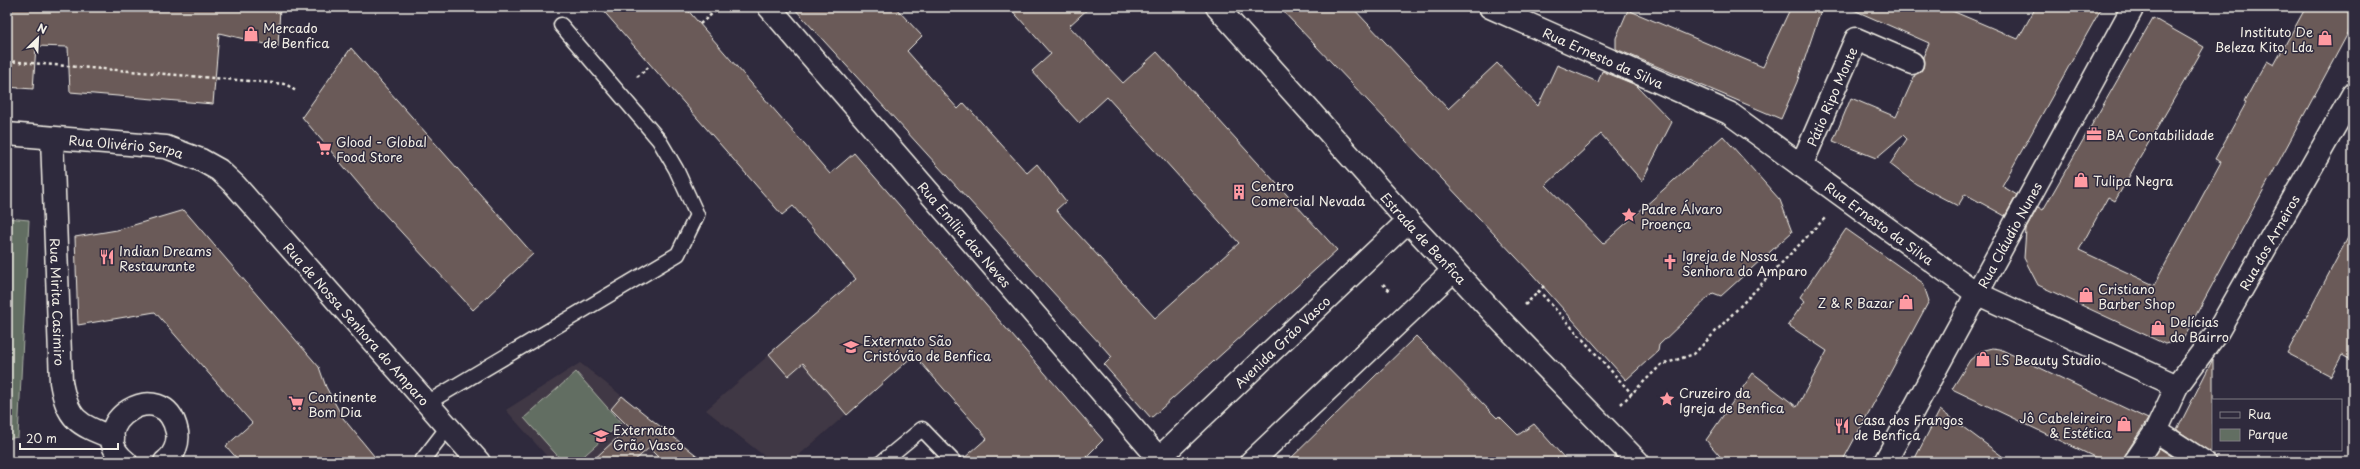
<svg xmlns="http://www.w3.org/2000/svg" width="2360" height="469" font-family="'Playpen Sans',sans-serif">
  <style>
    .built { fill: #413845 }
    .green { fill: #626e62; stroke: #abb0a5 }
    .building { fill: #6b5a59; stroke: #f4f1e8 }
    .lines { fill: none; stroke-linecap: round; stroke-linejoin: round }
    .lane-casing { stroke: #f4f1e8; stroke-width: 17 }
    .street-casing { stroke: #f4f1e8; stroke-width: 25 }
    .secondary-casing { stroke: #f4f1e8; stroke-width: 25 }
    .path { stroke: #f4f1e8; stroke-width: 2.5; stroke-dasharray: 3 3; stroke-linecap: butt }
    .lane { stroke: #2f2a3d; stroke-width: 14 }
    .street { stroke: #2f2a3d; stroke-width: 22 }
    .secondary { stroke: #2f2a3d; stroke-width: 22 }
    .labels { text-anchor: middle; dominant-baseline: central; stroke-width: 3; stroke-linejoin: round; paint-order: stroke }
    .poi-label { font-size: 13px; fill: #f4f1e8; stroke: #2f2a3d; text-anchor: start }
    .street-label { font-size: 13px; fill: #f4f1e8; stroke: #2f2a3d }
  </style>
  <rect width="100%" height="100%" fill="#2f2a3d"/>
  <filter id="ink" filterUnits="userSpaceOnUse"><feTurbulence type="fractalNoise" baseFrequency=".025" numOctaves="2"/><feDisplacementMap in="SourceGraphic" scale="8" xChannelSelector="R" yChannelSelector="G"/><feConvolveMatrix kernelMatrix="1 2 1 2 8 2 1 2 1" color-interpolation-filters="sRGB"/></filter>
  <g filter="url(#ink)">
    <!-- built -->
    <path class="built" d="M862 274 979 299 791 462H772L706 410Z
      M580 363 603 381 705 462H552L506 410Z"/>
    <!-- green -->
    <path class="green" d="M7 218 29 220 18 437 7 439Z
      M576 372 621 423 577 462H563L524 418Z"/>
    <!-- building -->
    <path class="building" d="M7 7H280L278 47 219 33 213 104 70 92 68 47 36 46 33 89 7 87Z
      M600 7H685L830 174 854 153 1103 440 1081 462H962V460L987 438 914 355 847 415 803 363 788 376 769 354 856 279 793 206 782 215Z
      M793 7H895L922 36 907 51 958 109 964 103 1027 173 1037 164 1066 201 1056 210 1155 318 1239 243 1107 97 1079 123 1032 71 1051 54 1009 7H1090L1069 26 1123 83 1157 52 1337 250 1151 418 1104 365 1112 357Z
      M1279 7H1352L1448 109 1497 63 1538 106 1557 65 1598 82 1602 71 1636 85 1672 122 1642 181 1601 134 1546 185 1603 244 1723 136 1780 200 1792 232 1721 296 1713 293 1659 345 1658 351 1626 380 1533 275Z
      M1791 7H1822L1797 82 1781 119 1616 49V38L1628 10 1763 67Z
      M1847 7H1943L2018 39 2036 7H2102L2002 186 2017 195 2005 216 1965 194 1958 206 1916 184 1890 164 1907 139 1903 135 1876 158 1833 141 1851 98 1896 117 1915 75 1923 68V57L1929 43Z
      M2306 7H2353V24L2183 339 2165 344 2038 285 2024 258 2026 229 2038 207 2043 210 2153 18 2204 47 2115 201 2108 197 2079 250 2154 285 2221 162 2215 159 2246 103 2244 102 2255 82 2267 61 2274 65Z
      M351 48 533 254 473 310 379 208 302 117Z
      M184 210 319 367 326 387 343 418 379 462H240L226 446 252 423 155 312 78 325 75 237 117 230Z
      M2353 228V361L2342 355 2331 376 2287 353Z
      M1846 229 1923 283 1929 301 1842 462H1725L1706 440 1753 373 1797 407 1827 351 1788 325 1805 301 1800 297Z
      M1416 336 1497 418 1499 416 1518 435 1534 424 1568 462H1287Z
      M1993 348 2000 349 2148 419 2125 455 2123 462H2105L1952 389 1970 360 1981 351Z
      M2213 359V454L2177 430Z
      M622 396 661 427 705 462H663L649 448 633 462H591L629 427 611 409Z
      M1940 410 2010 462H1913Z
      M2159 448 2181 462H2150Z"/>
    <g class="lines">
      <!-- lane casing -->
      <g class="lane-casing">
        <path id="lane" d="M427 403 678 254 697 215 676 169 659 140 561 25
          M421 462 448 427
          M882 462 922 429 954 462"/>
      </g>
      <!-- street casing -->
      <g class="street-casing">
        <g id="street">
          <path id="s1" d="M769 7 1162 462"/>
          <path id="s2" d="M1490 7 1729 113 1976 293 2177 386 2156 431 2204 462"/>
          <path id="s3" d="M7 134 166 147 201 160 219 170 235 185 479 462"/>
          <path id="s4" d="M52 138 61 382C68 421 78 424 113 438"/>
          <path id="s5" d="M1801 166 1856 39 1912 63"/>
          <path id="s6" d="M2177 386 2218 331 2353 94"/>
          <path d="M126 462C79 425 165 371 177 432 179 443 174 456 165 462"/>
          <path id="s7" d="M1155 462 1408 221"/>
          <path d="M1251 462 1454 270"/>
          <path id="s8" d="M1885 462 2133 7"/>
          <path d="M2135 462 2156 431"/>
        </g>
      </g>
      <!-- secondary casing -->
      <g class="secondary-casing">
        <g id="secondary">
          <path id="s9" d="M1217 7 1408 221 1504 324 1638 462"/>
        </g>
      </g>
      <!-- path -->
      <path class="path" d="M700 24 720 7
        M7 61 286 84 297 92
        M637 77 650 66
        M1383 284 1391 292
        M1544 286 1539 291 1632 394
        M1525 305 1539 291
        M1621 404 1661 365 1694 354 1826 217"/>
      <!-- lane -->
      <use href="#lane" class="lane"/>
      <!-- street -->
      <use href="#street" class="street"/>
      <!-- secondary -->
      <use href="#secondary" class="secondary"/>
    </g>
  </g>
  <!-- icons -->
  <defs>
    <g id="shop-bare" transform="scale(1.2)"><path d="M-5-2.5h2.3a2.7 3.5 0 0 1 5.4 0H5L5.5 6h-11ZM-1.5-2.5h3a1.5 2.3 0 0 0-3 0Z" fill="#ff9aa2" stroke="#2f2a3d" stroke-width="2.5" paint-order="stroke"/></g>
    <g id="office-bare" transform="scale(1.2)"><path d="M-6-3h4V-5.5h4V-3h4V5H-6ZM-1-4.5V-3h2v-1.5ZM-6 0V1H6V0Z" fill="#ff9aa2" stroke="#2f2a3d" stroke-width="2.5" paint-order="stroke"/></g>
    <g id="supermarket-bare" transform="scale(1.2)"><path d="M-6-5.5h2.5l.6 2H6L4.5 2H-2.5L-4.4-4H-6ZM-1.5 3.2a1.3 1.3 0 1 0 .1 0ZM3 3.2a1.3 1.3 0 1 0 .1 0Z" fill="#ff9aa2" stroke="#2f2a3d" stroke-width="2.5" paint-order="stroke"/></g>
    <g id="building-bare" transform="scale(1.2)"><path d="M-4-6H4V6H1V3H-1V6H-4ZM-2.5-4.3h1.7v1.8h-1.7ZM.8-4.3h1.7v1.8H.8ZM-2.5-1h1.7V.8h-1.7ZM.8-1h1.7V.8H.8Z" fill="#ff9aa2" stroke="#2f2a3d" stroke-width="2.5" paint-order="stroke"/></g>
    <g id="sight-bare" transform="scale(1.2)"><path d="M0-6L1.8-2.2L6-1.7L2.9 1.2L3.7 5.4L0 3.3L-3.7 5.4L-2.9 1.2L-6-1.7L-1.8-2.2Z" fill="#ff9aa2" stroke="#2f2a3d" stroke-width="2.5" paint-order="stroke"/></g>
    <g id="restaurant-bare" transform="scale(1.2)"><path d="M-5-6h1v4h1v-4h1v4h1v-4h1v5L-1.5 .5V6h-2V.5L-5-1ZM5-6V6H3V1.5H1.5Q1.5-4 5-6Z" fill="#ff9aa2" stroke="#2f2a3d" stroke-width="2.5" paint-order="stroke"/></g>
    <g id="church-bare" transform="scale(1.2)"><path d="M-1.2-6h2.4v3.5h3.3v2.4h-3.3V6h-2.4V-.1h-3.3v-2.4h3.3Z" fill="#ff9aa2" stroke="#2f2a3d" stroke-width="2.5" paint-order="stroke"/></g>
    <g id="school-bare" transform="scale(1.2)"><path d="M0-5L7-2L0 1L-7-2ZM-4 1L0 2.5L4 1V4Q0 6-4 4Z" fill="#ff9aa2" stroke="#2f2a3d" stroke-width="2.5" paint-order="stroke"/></g>
  </defs>
  <g fill-rule="evenodd">
    <use href="#shop-bare" x="251" y="34"/>
    <use href="#shop-bare" x="2325" y="38"/>
    <use href="#office-bare" x="2094" y="134"/>
    <use href="#supermarket-bare" x="324" y="148"/>
    <use href="#shop-bare" x="2081" y="180"/>
    <use href="#building-bare" x="1239" y="192"/>
    <use href="#sight-bare" x="1629" y="215"/>
    <use href="#restaurant-bare" x="107" y="257"/>
    <use href="#church-bare" x="1670" y="262"/>
    <use href="#shop-bare" x="2086" y="295"/>
    <use href="#shop-bare" x="1906" y="302"/>
    <use href="#shop-bare" x="2158" y="328"/>
    <use href="#school-bare" x="851" y="347"/>
    <use href="#shop-bare" x="1983" y="359"/>
    <use href="#sight-bare" x="1667" y="399"/>
    <use href="#supermarket-bare" x="296" y="403"/>
    <use href="#shop-bare" x="2124" y="424"/>
    <use href="#restaurant-bare" x="1842" y="426"/>
    <use href="#school-bare" x="601" y="436"/>
  </g>
  <g class="labels">
    <!-- poi labels -->
    <g class="poi-label">
      <text x="263" y="27">Mercado<tspan x="263" dy="15">de Benfica</tspan></text>
      <text x="2313" y="31" text-anchor="end">Instituto De<tspan x="2313" dy="15">Beleza Kito, Lda</tspan></text>
      <text x="2106" y="134">BA Contabilidade</text>
      <text x="336" y="141">Glood - Global<tspan x="336" dy="15">Food Store</tspan></text>
      <text x="2093" y="180">Tulipa Negra</text>
      <text x="1251" y="185">Centro<tspan x="1251" dy="15">Comercial Nevada</tspan></text>
      <text x="1641" y="208">Padre Álvaro<tspan x="1641" dy="15">Proença</tspan></text>
      <text x="119" y="250">Indian Dreams<tspan x="119" dy="15">Restaurante</tspan></text>
      <text x="1682" y="255">Igreja de Nossa<tspan x="1682" dy="15">Senhora do Amparo</tspan></text>
      <text x="2098" y="288">Cristiano<tspan x="2098" dy="15">Barber Shop</tspan></text>
      <text x="1894" y="302" text-anchor="end">Z &amp; R Bazar</text>
      <text x="2170" y="321">Delícias<tspan x="2170" dy="15">do Bairro</tspan></text>
      <text x="863" y="340">Externato São<tspan x="863" dy="15">Cristóvão de Benfica</tspan></text>
      <text x="1995" y="359">LS Beauty Studio</text>
      <text x="1679" y="392">Cruzeiro da<tspan x="1679" dy="15">Igreja de Benfica</tspan></text>
      <text x="308" y="396">Continente<tspan x="308" dy="15">Bom Dia</tspan></text>
      <text x="2112" y="417" text-anchor="end">Jô Cabeleireiro<tspan x="2112" dy="15">&amp; Estética</tspan></text>
      <text x="1854" y="419">Casa dos Frangos<tspan x="1854" dy="15">de Benfica</tspan></text>
      <text x="613" y="429">Externato<tspan x="613" dy="15">Grão Vasco</tspan></text>
    </g>
    <!-- street labels -->
    <g class="street-label">
      <text stroke="none"><textPath href="#s2" startOffset="124">Rua Ernesto da Silva</textPath></text>
      <text stroke="none"><textPath href="#s5" startOffset="76">Pátio Ripo Monte</textPath></text>
      <text stroke="none"><textPath href="#s3" startOffset="120">Rua Olivério Serpa</textPath></text>
      <text stroke="none"><textPath href="#s2" startOffset="448">Rua Ernesto da Silva</textPath></text>
      <text stroke="none"><textPath href="#s8" startOffset="259">Rua Cláudio Nunes</textPath></text>
      <text stroke="none"><textPath href="#s1" startOffset="300">Rua Emília das Neves</textPath></text>
      <text stroke="none"><textPath href="#s9" startOffset="310">Estrada de Benfica</textPath></text>
      <text stroke="none"><textPath href="#s6" startOffset="171">Rua dos Arneiros</textPath></text>
      <text stroke="none"><textPath href="#s4" startOffset="164">Rua Mirita Casimiro</textPath></text>
      <text stroke="none"><textPath href="#s3" startOffset="424">Rua de Nossa Senhora do Amparo</textPath></text>
      <text stroke="none"><textPath href="#s7" startOffset="175">Avenida Grão Vasco</textPath></text>
    </g>
  </g>
  <!-- margin -->
  <rect width="2360" height="469" fill="none" stroke="#2f2a3d" stroke-width="24"/>
  <rect x="12" y="12" width="2336" height="445" fill="none" stroke="#f4f1e8" stroke-width="1.5" filter="url(#ink)"/>
  <!-- legend -->
  <rect x="2212" y="399" width="130" height="52" fill="#2f2a3d" stroke="#7e7a81"/>
  <rect x="2220" y="412" width="20" height="6" fill="#2f2a3d" stroke="#7e7a81"/>
  <text x="2248" y="419" font-size="12" fill="#f4f1e8">Rua</text>
  <rect x="2220" y="429" width="20" height="12" fill="#626e62" stroke="#7e7a81"/>
  <text x="2248" y="439" font-size="12" fill="#f4f1e8">Parque</text>
  <!-- north arrow -->
  <g transform="translate(38 38) rotate(24)" stroke="#2f2a3d" stroke-width="3" paint-order="stroke">
  <path d="M0-3L7 15L0 10L-7 15Z" fill="#f4f1e8"/>
  <text y="-6" font-size="11" font-weight="bold" text-anchor="middle" fill="#f4f1e8">N</text>
  </g>
  <!-- scale -->
  <path d="M20 443v6h98v-6" fill="none" stroke="#f4f1e8" stroke-width="2"/>
  <text x="26" y="443" font-size="12" fill="#f4f1e8" stroke="#2f2a3d" stroke-width="3" paint-order="stroke">20 m</text>
</svg>
